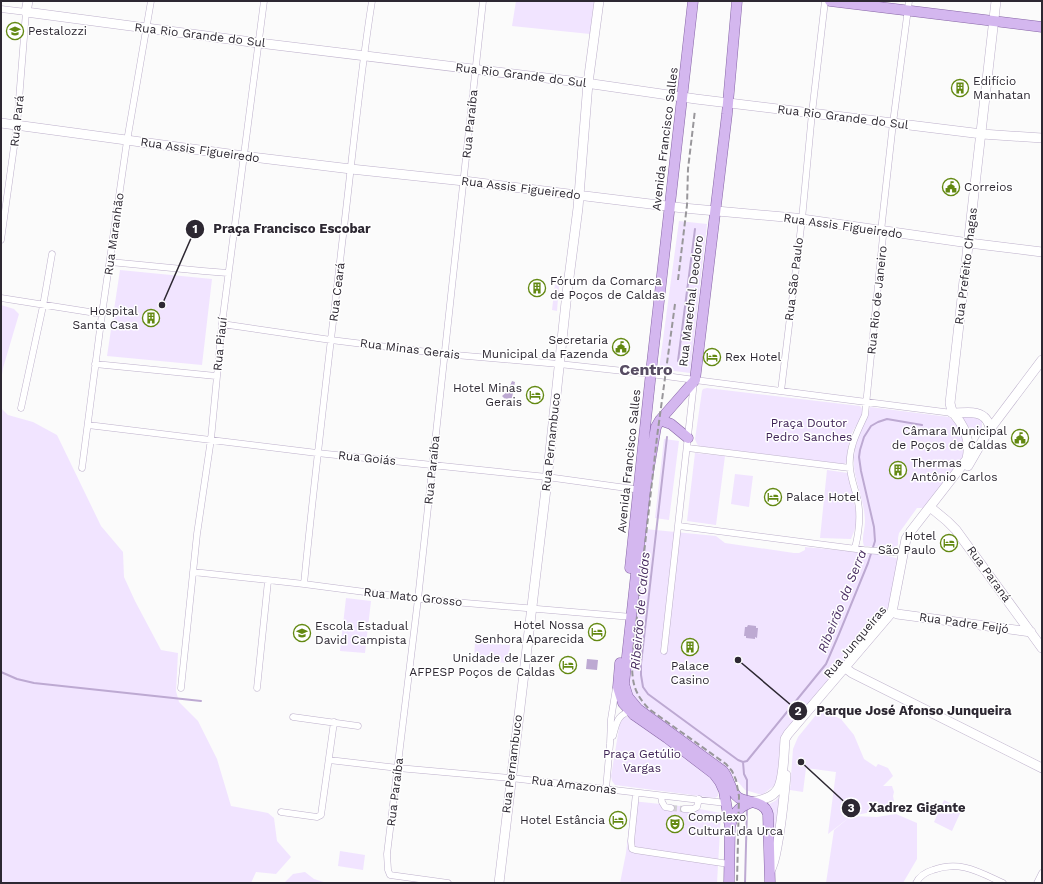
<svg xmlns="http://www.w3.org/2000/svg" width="1043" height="884" font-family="'Work Sans',sans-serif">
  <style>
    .green { fill: #f1e4ff }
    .water { fill: #bda9d2 }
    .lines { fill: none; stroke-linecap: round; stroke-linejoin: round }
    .stream { stroke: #bda9d2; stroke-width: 2 }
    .street-tunnel { stroke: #d2d1d3; stroke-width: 6; stroke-dasharray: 6 3; stroke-linecap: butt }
    .street-casing { stroke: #bdb0cb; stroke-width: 7 }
    .secondary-casing { stroke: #bdb0cb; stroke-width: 10 }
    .primary-casing { stroke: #8766a6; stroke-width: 11 }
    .street { stroke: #fff; stroke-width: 6 }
    .secondary { stroke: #fff; stroke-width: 9 }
    .primary { stroke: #d4b7ef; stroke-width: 10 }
    .rail { stroke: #99979b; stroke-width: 2; stroke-dasharray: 6 3; stroke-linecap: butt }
    .labels { text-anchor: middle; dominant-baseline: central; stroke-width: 3; stroke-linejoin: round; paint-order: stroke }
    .poi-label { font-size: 12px; fill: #2d2832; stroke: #fff; text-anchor: start }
    .street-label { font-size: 12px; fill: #2d2832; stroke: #fff }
    .park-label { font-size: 12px; fill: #3e2255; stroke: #fff }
    .water-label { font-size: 13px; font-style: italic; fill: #4a2e62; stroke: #fff }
    .district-label { font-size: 16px; font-weight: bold; fill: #574c63; stroke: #fff }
    .leader { fill: none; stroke: #2d2832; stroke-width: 1.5 }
    .callout-dot { fill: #2d2832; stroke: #fff; stroke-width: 1.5 }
    .mark-label { font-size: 12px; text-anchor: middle; font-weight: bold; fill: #fff }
    .callout-label { font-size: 13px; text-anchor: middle; font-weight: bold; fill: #2d2832; stroke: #fff; stroke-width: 3; stroke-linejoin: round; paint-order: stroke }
  </style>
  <rect width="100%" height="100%" fill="#fbfbfb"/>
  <!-- green -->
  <path class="green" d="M516 1H594L590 34 512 26Z
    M679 221 707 224 690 373 659 369Z
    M120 270 212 279 202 365 107 356Z
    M555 284 559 286 557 311 552 310Z
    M1 305 14 309 19 314 3 368 1 381Z
    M707 388 860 406 863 410C862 419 856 425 852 433 848 443 848 452 847 462L844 464 699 446 697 444 695 439 702 391 703 389Z
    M870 407 949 417C964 430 963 439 965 458L926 508H917L899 533 898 538V545L894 548 864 546C861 538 865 530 865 522 865 505 858 489 855 474 853 464 854 453 856 443 858 429 868 421 870 407Z
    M1 408 8 415 33 422 57 435 101 526 123 552 124 577 135 601 161 650 178 653 176 691 179 702 198 721 217 759 231 806 268 813 274 818 277 841 291 857 276 874 256 872 251 883H1Z
    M960 416H975L982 421V428L981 431 974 433 967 428Z
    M664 439 679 441 669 520 655 518Z
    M695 453 725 456 716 525 687 521Z
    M827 470 848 473 858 521 851 539 820 538Z
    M735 474 753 476 749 507 731 504Z
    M645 529 716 536 725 543 794 553H799L805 550V547C821 549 891 553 900 560L892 600 882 619 794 721 775 785 762 795 745 790 727 769 715 758 668 728 637 704 630 693 628 675Z
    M346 598 371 601 365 653 340 651Z
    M475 642 510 645 508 663 474 660Z
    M820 710 841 719 854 735 864 759 876 767 878 764 888 768 893 776 883 786H892L894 792 893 796 894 801 889 807 881 806 872 812 851 816 828 834 836 772 806 768 803 792 790 790 793 749 798 737Z
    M624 717H628L672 748 712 779 718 788V796L715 798 615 785 612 781 611 776 620 722Z
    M780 796 778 817 771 849V809L769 804 775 801Z
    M944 800 962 809 952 831 934 822Z
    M632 801 689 807 721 813 717 883H620L626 853Z
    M896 814 917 823V859L903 883H826L834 830 851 816 877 817Z
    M340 851 365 855 363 870 338 866Z
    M305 872 314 879 327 883H284L293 874Z"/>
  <!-- water -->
  <path class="water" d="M512 381 515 382 512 398 505 399 502 396 508 391Z
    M748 625 756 626V628H758L757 638 755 637V639L746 638V636H744L745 627H747Z
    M587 659 598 660 597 670 586 669Z"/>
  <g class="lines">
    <!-- stream -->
    <path class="stream" d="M678 361 695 229
      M667 437 641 664V675L643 687 648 694 738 760 743 762
      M1 672 17 679 34 683 201 701
      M743 762 747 761 826 664 839 634 868 563 875 541 874 527 861 471 859 457 860 450 864 437 871 426 878 422 887 419 922 425
      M743 762 744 774 747 780V798
      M745 883 747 808"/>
    <!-- street-tunnel -->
    <path class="street-tunnel" d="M671 808 684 809"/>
    <!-- street casing -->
    <g class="street-casing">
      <path id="street" d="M1 9 26 12 17 125 1 240
        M110 262 203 271 228 273
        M1 298 102 314
        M222 324 331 340 444 354 559 364 651 374 695 380 952 413
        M95 364 216 376
        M781 391 802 219 812 113 825 1
        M21 408 43 306 52 254
        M88 425 317 453 547 477 641 490
        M688 448 850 468
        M82 468 102 314 127 141 151 1
        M679 526 864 550 904 553
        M855 548C859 532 861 518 858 502 856 491 851 480 850 468 848 449 857 432 865 415L883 236 881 231 893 123 909 1
        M193 572 304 584 418 599 632 617
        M304 584C315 471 329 358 342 244 352 163 359 82 372 1
        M664 651 694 382
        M181 688 197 534 211 439 222 324 264 1
        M257 688 268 581
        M293 717 358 726
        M613 736C617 721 617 715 633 710
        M329 760 398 768 511 778 726 803
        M606 789 610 744 611 719 616 688
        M636 793 631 841 632 849 635 850 729 864
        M661 796 662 802 665 807 671 808
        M684 809H693L697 807 699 799
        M281 812 317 817 321 815 334 722
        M448 883 390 875 388 870 387 854 418 599 483 1
        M916 883C919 877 926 872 933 870 960 860 979 872 1003 883
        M1037 883 1042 873"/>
    </g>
    <!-- secondary casing -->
    <g class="secondary-casing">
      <path id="secondary" d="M28 1 26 12 259 43 579 82 696 99 893 123 982 134 1042 138
        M1 123 244 156 351 169 464 181 683 208 795 218 969 243 1042 252
        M952 413C962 413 977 410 984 417 988 420 989 425 991 429
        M968 466 987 433 1042 360
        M930 507 947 521 956 530 1042 648
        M897 614 1031 632
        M844 667 852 673 1042 768
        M752 802C761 800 772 798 777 790 784 781 784 751 785 739L788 734 892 612 906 539 911 531 967 459C970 445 968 434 960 422 954 413 952 414 950 403L996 1
        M770 871C775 862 776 852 778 841 782 819 784 797 786 775
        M499 883 546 489 567 293 578 208 588 83 599 1"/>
    </g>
    <!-- primary casing -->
    <g class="primary-casing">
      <path id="primary" d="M737 1 727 114 695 380 660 420 656 427 645 491 624 684 628 697 638 709 723 771C730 779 730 792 739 798 749 803 765 801 768 814L770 883
        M830 1 1042 27
        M660 420 671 424 688 438
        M630 568 652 363 693 1
        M620 663 618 687 623 703 634 715 667 738 714 774 720 782 724 791 730 827
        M729 883 730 827C733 814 738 807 752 802"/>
    </g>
    <!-- street -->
    <use href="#street" class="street"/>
    <!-- secondary -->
    <use href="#secondary" class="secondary"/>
    <!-- primary -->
    <use href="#primary" class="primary"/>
    <!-- rail -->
    <path class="rail" d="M678 280 687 205 688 169 695 110
      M675 304 657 437 632 661C632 683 634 693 649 709L726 764 732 771 736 780 739 796 737 883"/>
  </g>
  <!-- icons -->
  <defs>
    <g id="school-ring" transform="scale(0.9)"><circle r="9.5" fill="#fff" stroke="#638912" stroke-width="1.5"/><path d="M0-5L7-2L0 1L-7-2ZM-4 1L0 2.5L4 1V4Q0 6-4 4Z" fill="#638912"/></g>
    <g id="building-ring" transform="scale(0.9)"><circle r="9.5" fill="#fff" stroke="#638912" stroke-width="1.5"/><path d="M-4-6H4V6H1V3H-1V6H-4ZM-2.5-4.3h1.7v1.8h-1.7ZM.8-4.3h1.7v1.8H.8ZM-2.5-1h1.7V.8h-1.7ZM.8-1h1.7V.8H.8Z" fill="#638912"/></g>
    <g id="civic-ring" transform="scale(0.9)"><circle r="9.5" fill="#fff" stroke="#638912" stroke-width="1.5"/><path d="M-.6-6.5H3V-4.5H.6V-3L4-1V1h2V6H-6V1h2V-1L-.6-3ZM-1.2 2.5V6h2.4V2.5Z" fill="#638912"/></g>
    <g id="hotel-ring" transform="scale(0.9)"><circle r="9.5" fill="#fff" stroke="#638912" stroke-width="1.5"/><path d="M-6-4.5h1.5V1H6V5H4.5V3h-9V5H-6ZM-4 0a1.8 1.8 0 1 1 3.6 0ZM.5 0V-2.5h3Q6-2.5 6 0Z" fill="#638912"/></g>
    <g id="theatre-ring" transform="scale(0.9)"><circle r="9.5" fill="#fff" stroke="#638912" stroke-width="1.5"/><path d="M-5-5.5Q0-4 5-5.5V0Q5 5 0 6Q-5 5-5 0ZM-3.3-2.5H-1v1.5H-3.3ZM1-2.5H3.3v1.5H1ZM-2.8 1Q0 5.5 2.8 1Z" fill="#638912"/></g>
  </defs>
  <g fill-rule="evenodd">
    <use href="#school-ring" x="15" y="31"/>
    <use href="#building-ring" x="960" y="88"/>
    <use href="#civic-ring" x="951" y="187"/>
    <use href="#building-ring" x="537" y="288"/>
    <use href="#building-ring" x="151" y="318"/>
    <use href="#civic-ring" x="621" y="347"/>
    <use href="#hotel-ring" x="712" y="357"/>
    <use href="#hotel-ring" x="535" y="395"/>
    <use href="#civic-ring" x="1020" y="438"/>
    <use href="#building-ring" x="898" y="470"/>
    <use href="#hotel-ring" x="773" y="497"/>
    <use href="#hotel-ring" x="949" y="543"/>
    <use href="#hotel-ring" x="597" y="632"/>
    <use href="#school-ring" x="302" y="633"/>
    <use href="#building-ring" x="690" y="647"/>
    <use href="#hotel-ring" x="568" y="665"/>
    <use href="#hotel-ring" x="618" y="820"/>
    <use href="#theatre-ring" x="675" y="824"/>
  </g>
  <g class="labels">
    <!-- poi labels -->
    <g class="poi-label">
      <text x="28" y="31">Pestalozzi</text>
      <text x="973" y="81">Edifício<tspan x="973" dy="14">Manhatan</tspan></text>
      <text x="964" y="187">Correios</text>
      <text x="550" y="281">Fórum da Comarca<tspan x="550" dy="14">de Poços de Caldas</tspan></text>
      <text x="138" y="311" text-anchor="end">Hospital<tspan x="138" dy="14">Santa Casa</tspan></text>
      <text x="608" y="340" text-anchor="end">Secretaria<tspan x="608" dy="14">Municipal da Fazenda</tspan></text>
      <text x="725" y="357">Rex Hotel</text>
      <text x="522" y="388" text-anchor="end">Hotel Minas<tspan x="522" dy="14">Gerais</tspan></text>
      <text x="1007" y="431" text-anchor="end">Câmara Municipal<tspan x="1007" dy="14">de Poços de Caldas</tspan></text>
      <text x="911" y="463">Thermas<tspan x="911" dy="14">Antônio Carlos</tspan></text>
      <text x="786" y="497">Palace Hotel</text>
      <text x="936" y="536" text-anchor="end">Hotel<tspan x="936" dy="14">São Paulo</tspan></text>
      <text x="584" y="625" text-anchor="end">Hotel Nossa<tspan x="584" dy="14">Senhora Aparecida</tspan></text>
      <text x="315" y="626">Escola Estadual<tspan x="315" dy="14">David Campista</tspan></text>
      <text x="555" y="658" text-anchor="end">Unidade de Lazer<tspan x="555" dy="14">AFPESP Poços de Caldas</tspan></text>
      <text x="690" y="666" text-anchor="middle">Palace<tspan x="690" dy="14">Casino</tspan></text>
      <text x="688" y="817">Complexo<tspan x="688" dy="14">Cultural da Urca</tspan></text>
      <text x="605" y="820" text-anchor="end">Hotel Estância</text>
    </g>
    <!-- street labels -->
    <g class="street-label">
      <text transform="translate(200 35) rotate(7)">Rua Rio Grande do Sul</text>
      <text transform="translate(521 75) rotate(7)">Rua Rio Grande do Sul</text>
      <text transform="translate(843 117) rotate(7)">Rua Rio Grande do Sul</text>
      <text transform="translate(17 121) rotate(-84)">Rua Pará</text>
      <text transform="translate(470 124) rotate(-84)">Rua Paraíba</text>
      <text transform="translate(665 139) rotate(-83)">Avenida Francisco Salles</text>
      <text transform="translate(200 150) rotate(8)">Rua Assis Figueiredo</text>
      <text transform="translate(521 188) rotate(7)">Rua Assis Figueiredo</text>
      <text transform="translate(843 226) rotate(8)">Rua Assis Figueiredo</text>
      <text transform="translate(114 234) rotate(-82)">Rua Maranhão</text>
      <text transform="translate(966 266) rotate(-83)">Rua Prefeito Chagas</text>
      <text transform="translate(794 279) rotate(-83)">Rua São Paulo</text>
      <text transform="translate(337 292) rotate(-83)">Rua Ceará</text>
      <text transform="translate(877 300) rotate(-84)">Rua Rio de Janeiro</text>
      <text transform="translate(691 301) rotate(-83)">Rua Marechal Deodoro</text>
      <text transform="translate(220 344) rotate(-84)">Rua Piauí</text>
      <text transform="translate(410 349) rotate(7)">Rua Minas Gerais</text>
      <text transform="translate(551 442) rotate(-84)">Rua Pernambuco</text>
      <text transform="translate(367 458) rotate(6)">Rua Goiás</text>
      <text transform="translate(629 461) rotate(-84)">Avenida Francisco Salles</text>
      <text transform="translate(432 470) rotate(-84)">Rua Paraíba</text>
      <text transform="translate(989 574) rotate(54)">Rua Paraná</text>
      <text transform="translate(413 597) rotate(6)">Rua Mato Grosso</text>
      <text transform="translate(964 623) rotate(8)">Rua Padre Feijó</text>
      <text transform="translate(855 642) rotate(-50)">Rua Junqueiras</text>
      <text transform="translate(512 764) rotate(-83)">Rua Pernambuco</text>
      <text transform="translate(574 785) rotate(7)">Rua Amazonas</text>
      <text transform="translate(395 792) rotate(-83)">Rua Paraíba</text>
    </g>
    <!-- park labels -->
    <g class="park-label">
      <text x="809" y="423">Praça Doutor<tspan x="809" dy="14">Pedro Sanches</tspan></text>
      <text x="642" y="754">Praça Getúlio<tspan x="642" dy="14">Vargas</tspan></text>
    </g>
    <!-- water labels -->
    <g class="water-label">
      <text transform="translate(842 601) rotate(-68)">Ribeirão da Serra</text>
      <text transform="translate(640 611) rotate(-85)">Ribeirão de Caldas</text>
    </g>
    <!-- district labels -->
    <g class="district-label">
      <text x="646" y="369">Centro</text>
    </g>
  </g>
  <!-- callouts -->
  <path class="leader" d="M162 305L195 229M738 660L798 711M801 762L851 808"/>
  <g class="callout-dot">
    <circle cx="162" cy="305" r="4"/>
    <circle cx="738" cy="660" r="4"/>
    <circle cx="801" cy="762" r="4"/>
    <circle cx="195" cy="229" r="10"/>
    <circle cx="798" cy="711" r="10"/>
    <circle cx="851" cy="808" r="10"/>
  </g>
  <g class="mark-label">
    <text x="195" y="233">1</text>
    <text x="798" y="715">2</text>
    <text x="851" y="812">3</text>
  </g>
  <g class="callout-label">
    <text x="292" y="233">Praça Francisco Escobar</text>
    <text x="914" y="715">Parque José Afonso Junqueira</text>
    <text x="917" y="812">Xadrez Gigante</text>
  </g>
  <!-- border -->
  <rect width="1043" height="884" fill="none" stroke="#2d2832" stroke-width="4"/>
</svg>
